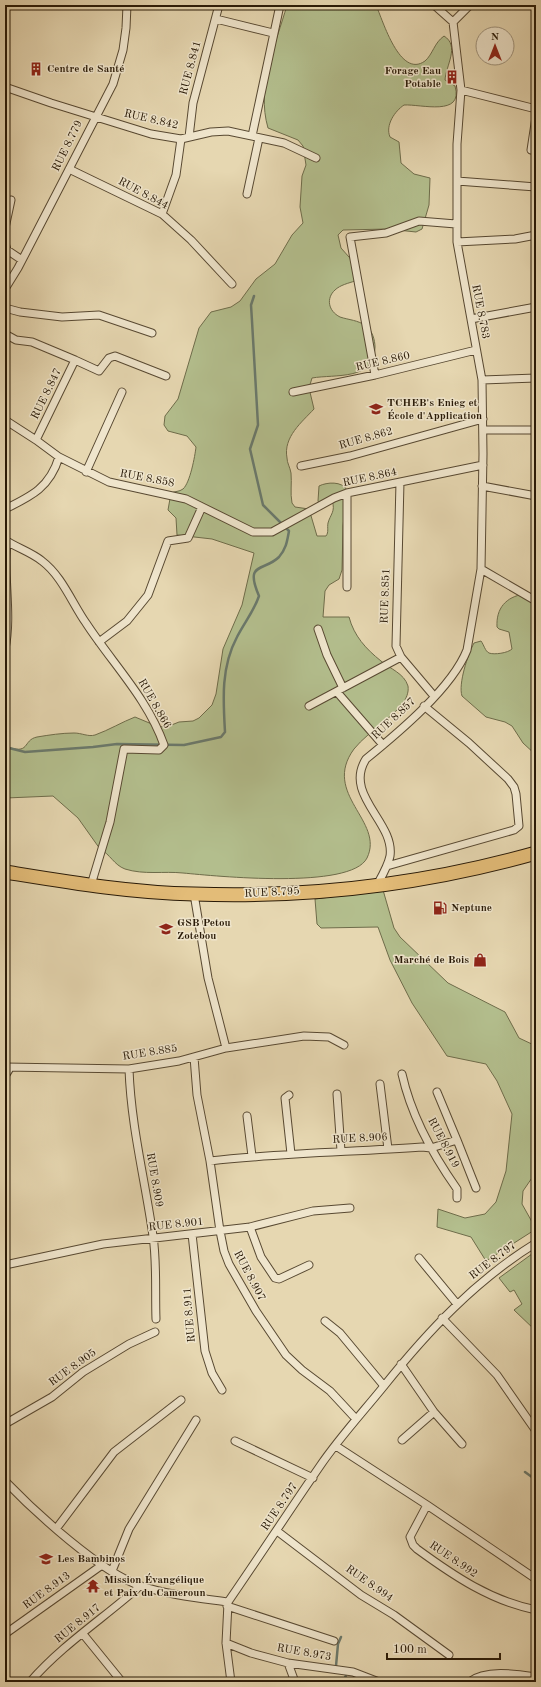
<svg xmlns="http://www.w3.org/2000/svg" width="541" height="1687" font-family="'Old Standard TT',serif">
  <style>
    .green { fill: #b3be8d; stroke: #6e6c4a }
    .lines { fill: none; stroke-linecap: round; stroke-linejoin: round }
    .stream { stroke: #6a796c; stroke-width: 2.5 }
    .street-casing { stroke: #584932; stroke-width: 9 }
    .highway-casing { stroke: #291a07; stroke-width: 15 }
    .street { stroke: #efe5cc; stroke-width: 7 }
    .highway { stroke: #e3bc78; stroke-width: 13 }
    .labels { text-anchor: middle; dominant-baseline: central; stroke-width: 3; stroke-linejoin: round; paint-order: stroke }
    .street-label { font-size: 11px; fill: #291a07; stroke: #efe5cc }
    .poi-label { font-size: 11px; font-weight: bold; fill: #291a07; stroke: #efe5cc; text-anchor: start }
  </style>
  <rect width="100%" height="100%" fill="#e6d7b1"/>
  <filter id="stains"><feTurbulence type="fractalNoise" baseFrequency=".005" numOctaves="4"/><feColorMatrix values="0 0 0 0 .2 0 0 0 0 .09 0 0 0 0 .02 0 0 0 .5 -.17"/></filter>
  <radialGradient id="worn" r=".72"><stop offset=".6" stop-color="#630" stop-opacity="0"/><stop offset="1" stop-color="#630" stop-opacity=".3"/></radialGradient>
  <!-- green -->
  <path class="green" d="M287 5H376C383 21 400 79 425 61 433 54 434 43 444 36 460 46 446 65 445 80L455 86C464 117 421 104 404 105 395 111 385 125 390 137L399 142 401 163 414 174 430 178 429 205 422 229 416 232 388 229 343 230 338 235 341 248 357 266 355 281C349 283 340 285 335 290 326 298 328 311 340 317 349 320 358 320 366 326 372 330 375 340 375 347 375 381 335 374 312 378L309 388 314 409C302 422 283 437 287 458 287 463 290 467 291 473 292 483 290 493 292 503L295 507 309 509 317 536H326C329 532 327 528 328 523 330 515 336 511 332 501L319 503 318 501 319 486C327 482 342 481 347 490L343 526 342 570 339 579 329 585 325 591 323 617H349C354 636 366 649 381 661 390 669 404 673 408 686 409 693 406 698 403 704 396 711 389 718 381 724 372 732 362 739 354 749 321 794 385 821 367 858 351 890 215 876 183 873 164 871 144 875 125 869 114 865 110 854 100 849L78 818 53 796 6 798 5 802V746C31 756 22 740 37 737 49 735 62 733 74 733 82 733 88 737 95 735 109 730 122 722 135 717L159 727 169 726 179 722 193 721 199 718 212 705 216 694 223 649 242 605 254 553 212 539 177 535 176 518 168 510 171 493C175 491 179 492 183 489 190 483 195 456 196 447L187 436 168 431 164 425 165 416 178 399 199 328 211 312 231 307 240 301 256 279 275 264 292 235 303 223 300 207 302 176 306 165 303 146 298 140 268 128C256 87 276 44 287 5Z
    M524 594 536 599V755L523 743 512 726 505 722 486 717 462 696C458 684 468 654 474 643L481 641C484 645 485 651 489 653 494 655 508 653 512 649L509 632 499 629 497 627C496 608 506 597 524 594Z
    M383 890 394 928 400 937 448 983 505 1012 519 1038 536 1046V1172L523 1191 522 1204 536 1229 486 1261 471 1237 437 1227 438 1209 465 1218 485 1214 496 1202 506 1171 512 1114 497 1081 486 1064 447 1056 412 1003 390 960 378 927 321 928 317 924 315 899Z
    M536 1251V1331L514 1310 522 1304 514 1290 510 1292 499 1278Z"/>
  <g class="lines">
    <!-- stream -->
    <path class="stream" d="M5 747 25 752 93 747 117 744 184 745 221 737 225 732C223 699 221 667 237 637 244 623 254 611 259 596 244 561 264 572 279 557 286 549 287 542 289 531L263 505 250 449 258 425 252 321 251 305 254 296
      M525 1472 536 1480
      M336 1666 338 1644 341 1637
      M343 1682 348 1671"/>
    <!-- street casing -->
    <g class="street-casing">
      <path id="street" d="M434 5 453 22 461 90 457 144V242L482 380 483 454 481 569 536 601
        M534 5H536
        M216 19 273 33
        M453 22 470 5
        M5 87 51 103 151 134 181 139 211 132 228 131 284 143 316 158
        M461 90 536 109
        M252 136 280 5
        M189 137 193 103 219 5
        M531 150 536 117
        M69 169 162 214 191 240 232 284
        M457 181 536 187
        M247 194 259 138
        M162 214 176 175 181 139
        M5 228 11 200
        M457 242 515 239 536 235
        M5 243 7 250 22 260
        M5 289 18 268 113 84 123 50 126 28 127 5
        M5 308 20 312 62 317 99 315 152 333
        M471 319 536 307
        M5 334 16 340 32 342 75 360 36 440
        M75 360 99 371 109 358 115 356 166 376
        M375 375 350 237 386 233 419 221 456 224
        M482 380 536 378
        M293 392 375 375 476 350
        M5 420 36 440 59 457 109 482 186 499 253 532H272L334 498 347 493 483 465
        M483 430H536
        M301 466 350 456 483 419
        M86 472 122 392
        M400 482 396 646 401 657 434 696
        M482 486 536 496
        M347 493V587
        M5 509C32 496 50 487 59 457
        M5 540C17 548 31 552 42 561 62 576 72 603 86 623 112 663 148 699 164 745L159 750 124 749 110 822 91 885
        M318 629 327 655 343 688
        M99 642 127 621 148 595 168 541 188 538 202 507
        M5 649C12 614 3 577 7 541
        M337 692 383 745
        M309 706 401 657
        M387 866 514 830 519 826 516 794 514 787 508 779 469 743 424 706
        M377 885C382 876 388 866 390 856 395 822 343 795 366 759 398 733 452 688 467 650L481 569
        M226 1048 304 1036 329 1037 344 1045
        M194 1057 197 1095 210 1161 220 1231 224 1251 229 1264 256 1311 286 1355 302 1370 330 1391 356 1419
        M5 1067 129 1069 179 1061 226 1048 208 978 194 894
        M129 1069C131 1126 145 1180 153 1236 157 1263 155 1292 156 1319
        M402 1074C411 1115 433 1155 457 1189V1198
        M5 1076 10 1068
        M380 1084 388 1149
        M337 1094 341 1151
        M289 1095 285 1098 291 1154
        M247 1116 252 1156
        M457 1140 476 1188
        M210 1161C280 1153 351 1152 422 1147L431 1148 457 1140 437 1092
        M250 1227 261 1257 275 1278 279 1279 309 1265
        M192 1234 205 1351 212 1373 222 1390
        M419 1258 457 1304
        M5 1265 103 1244 250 1227 313 1211 350 1208
        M442 1318 497 1375 536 1431
        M325 1321 340 1333 384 1386
        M401 1364 434 1412 462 1444
        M5 1424 52 1397 83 1372 129 1344 155 1332
        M402 1440 434 1412
        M235 1441 313 1478
        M336 1446 427 1505 410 1537 413 1545 417 1549C454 1576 491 1601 536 1610
        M5 1481C35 1512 101 1573 141 1586 169 1595 199 1598 228 1602 259 1557 289 1511 320 1466 339 1438 363 1412 384 1386 428 1331 476 1280 536 1243
        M427 1505 536 1579
        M56 1529 114 1452 181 1400
        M277 1531 361 1595 394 1615 449 1655
        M112 1571 129 1529 196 1420
        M228 1603 226 1643 231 1682
        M227 1606 334 1641
        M5 1634 102 1565
        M83 1634 122 1682
        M226 1643 251 1653 288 1663 353 1672 379 1682
        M288 1663 295 1682
        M30 1682C62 1645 104 1618 140 1586
        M469 1682C486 1669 516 1674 536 1677"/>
    </g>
    <!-- highway casing -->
    <g class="highway-casing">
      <path id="highway" d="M5 872C67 882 131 893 194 894 308 898 426 884 536 853"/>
    </g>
    <!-- street -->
    <use href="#street" class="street"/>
    <!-- highway -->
    <use href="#highway" class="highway"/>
  </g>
  <!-- icons -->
  <defs>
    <g id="building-bare" transform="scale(1.08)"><path d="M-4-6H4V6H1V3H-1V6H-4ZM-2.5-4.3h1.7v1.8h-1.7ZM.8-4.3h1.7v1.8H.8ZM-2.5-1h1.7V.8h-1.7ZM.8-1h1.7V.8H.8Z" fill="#8f2418" stroke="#efe5cc" stroke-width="2.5" paint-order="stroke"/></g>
    <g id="school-bare" transform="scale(1.08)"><path d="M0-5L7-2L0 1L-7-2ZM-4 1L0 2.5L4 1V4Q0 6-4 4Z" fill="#8f2418" stroke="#efe5cc" stroke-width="2.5" paint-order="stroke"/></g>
    <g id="fuel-bare" transform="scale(1.08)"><path d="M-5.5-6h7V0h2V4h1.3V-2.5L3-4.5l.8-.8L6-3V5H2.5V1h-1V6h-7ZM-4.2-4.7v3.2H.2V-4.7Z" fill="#8f2418" stroke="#efe5cc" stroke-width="2.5" paint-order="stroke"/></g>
    <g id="shop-bare" transform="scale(1.08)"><path d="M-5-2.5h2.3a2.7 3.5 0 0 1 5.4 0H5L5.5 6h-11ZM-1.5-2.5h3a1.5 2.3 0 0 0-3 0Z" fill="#8f2418" stroke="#efe5cc" stroke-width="2.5" paint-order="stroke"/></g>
    <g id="temple-bare" transform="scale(1.08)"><path d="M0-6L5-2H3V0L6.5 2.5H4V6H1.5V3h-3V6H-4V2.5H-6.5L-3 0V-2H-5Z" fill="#8f2418" stroke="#efe5cc" stroke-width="2.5" paint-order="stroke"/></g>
  </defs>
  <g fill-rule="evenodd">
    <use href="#building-bare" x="36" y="69"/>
    <use href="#building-bare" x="452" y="77"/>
    <use href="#school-bare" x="376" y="409"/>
    <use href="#fuel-bare" x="440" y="908"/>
    <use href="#school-bare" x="166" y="929"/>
    <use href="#shop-bare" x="480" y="960"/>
    <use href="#school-bare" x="46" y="1559"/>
    <use href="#temple-bare" x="93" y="1586"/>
  </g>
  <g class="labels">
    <!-- street labels -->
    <g class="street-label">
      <text transform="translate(191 68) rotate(-75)">RUE 8.841</text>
      <text transform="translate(151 120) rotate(13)">RUE 8.842</text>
      <text transform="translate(68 146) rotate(-64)">RUE 8.779</text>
      <text transform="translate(143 194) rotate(28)">RUE 8.844</text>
      <text transform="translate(480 312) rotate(79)">RUE 8.783</text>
      <text transform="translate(383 362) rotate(-13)">RUE 8.860</text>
      <text transform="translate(47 394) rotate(-64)">RUE 8.847</text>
      <text transform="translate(366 439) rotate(-16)">RUE 8.862</text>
      <text transform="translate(370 478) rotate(-12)">RUE 8.864</text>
      <text transform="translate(147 479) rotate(11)">RUE 8.858</text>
      <text transform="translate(386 596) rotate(-88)">RUE 8.851</text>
      <text transform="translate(154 704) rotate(60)">RUE 8.866</text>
      <text transform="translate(394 719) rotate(-43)">RUE 8.857</text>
      <text transform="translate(272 893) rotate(-3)">RUE 8.795</text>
      <text transform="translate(150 1053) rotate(-9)">RUE 8.885</text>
      <text transform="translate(360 1139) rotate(-3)">RUE 8.906</text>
      <text transform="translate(443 1143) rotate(62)">RUE 8.919</text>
      <text transform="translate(154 1180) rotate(80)">RUE 8.909</text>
      <text transform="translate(176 1225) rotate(-6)">RUE 8.901</text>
      <text transform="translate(493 1261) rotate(-37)">RUE 8.797</text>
      <text transform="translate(249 1276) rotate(62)">RUE 8.907</text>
      <text transform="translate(190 1315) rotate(-95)">RUE 8.911</text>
      <text transform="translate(73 1368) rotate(-36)">RUE 8.905</text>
      <text transform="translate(280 1507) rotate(-56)">RUE 8.797</text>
      <text transform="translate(453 1560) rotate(34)">RUE 8.992</text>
      <text transform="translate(369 1584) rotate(35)">RUE 8.994</text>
      <text transform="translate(47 1591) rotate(-36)">RUE 8.913</text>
      <text transform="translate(78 1624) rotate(-39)">RUE 8.917</text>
      <text transform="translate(304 1653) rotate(10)">RUE 8.973</text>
    </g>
    <!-- poi labels -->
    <g class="poi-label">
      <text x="47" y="69">Centre de Santé</text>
      <text x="441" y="71" text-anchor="end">Forage Eau<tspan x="441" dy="13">Potable</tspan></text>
      <text x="387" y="403">TCHEB's Enieg et<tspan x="387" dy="13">École d'Application</tspan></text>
      <text x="451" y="908">Neptune</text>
      <text x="177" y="923">GSB Petou<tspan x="177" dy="13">Zotebou</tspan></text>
      <text x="469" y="960" text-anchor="end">Marché de Bois</text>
      <text x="57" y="1559">Les Bambinos</text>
      <text x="104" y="1580">Mission Évangélique<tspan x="104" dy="13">et Paix du Cameroun</tspan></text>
    </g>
  </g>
  <!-- margin -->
  <rect width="541" height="1687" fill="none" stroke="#e6d7b1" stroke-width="20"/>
  <rect x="6" y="6" width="529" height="1675" fill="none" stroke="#291a07" stroke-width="2"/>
  <rect x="10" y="10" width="521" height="1667" fill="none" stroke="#291a07"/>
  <!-- north arrow -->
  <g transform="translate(495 46)"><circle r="19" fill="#efe5cc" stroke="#a0947d"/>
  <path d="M0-3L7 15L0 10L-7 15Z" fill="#8f2418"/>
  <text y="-6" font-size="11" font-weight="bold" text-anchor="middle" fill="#291a07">N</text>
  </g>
  <!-- scale -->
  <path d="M387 1653v6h113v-6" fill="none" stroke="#291a07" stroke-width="2"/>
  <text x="393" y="1653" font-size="12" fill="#291a07" stroke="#efe5cc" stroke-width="3" paint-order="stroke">100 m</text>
  <rect width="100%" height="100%" filter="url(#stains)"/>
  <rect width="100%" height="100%" fill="url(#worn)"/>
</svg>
